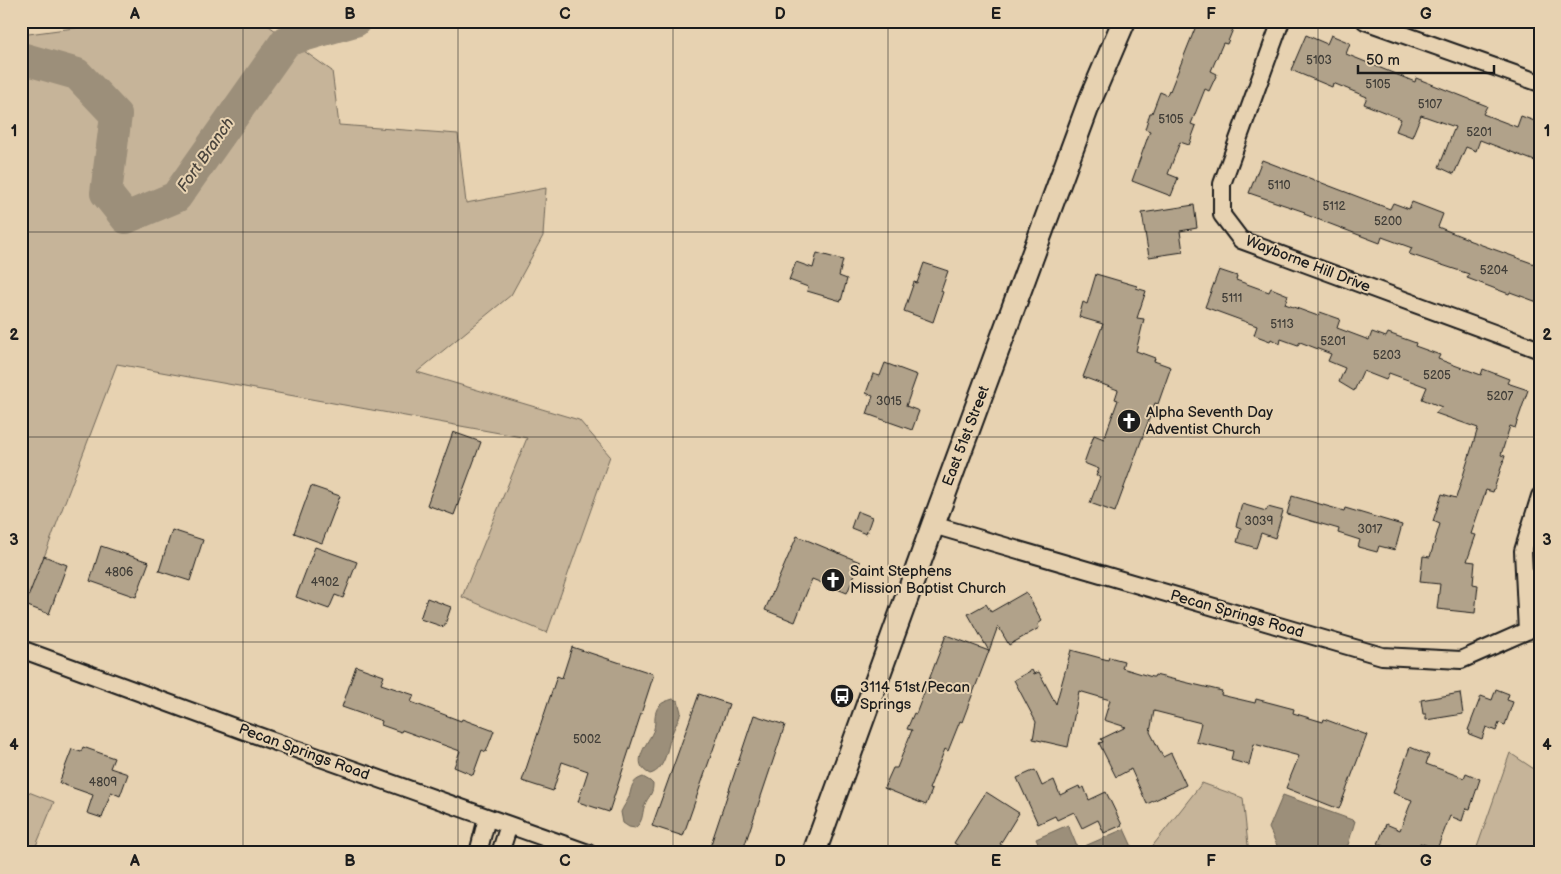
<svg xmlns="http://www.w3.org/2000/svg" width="1561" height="874" font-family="'Balsamiq Sans',sans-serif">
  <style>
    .green { fill: #c6b499; stroke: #71685a }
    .water { fill: #9c8f7a; stroke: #696154 }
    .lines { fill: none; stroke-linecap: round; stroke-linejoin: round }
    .river { stroke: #9c8f7a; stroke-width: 32 }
    .building { fill: #b1a28a; stroke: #1c1c1c }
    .minor-casing { stroke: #1c1c1c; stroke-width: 20 }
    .secondary-casing { stroke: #1c1c1c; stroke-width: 26 }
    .minor { stroke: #e7d2b1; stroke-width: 16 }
    .secondary { stroke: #e7d2b1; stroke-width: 22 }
    .grid { fill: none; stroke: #1c1c1c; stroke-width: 1; stroke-opacity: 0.55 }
    .labels { text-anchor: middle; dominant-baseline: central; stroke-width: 4; stroke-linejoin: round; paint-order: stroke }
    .number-label { font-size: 12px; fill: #413e38 }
    .street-label { font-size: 15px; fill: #1c1c1c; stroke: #e7d2b1 }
    .poi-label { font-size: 15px; fill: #1c1c1c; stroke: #e7d2b1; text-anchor: start }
    .water-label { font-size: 16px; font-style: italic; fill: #49443d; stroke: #e7d2b1 }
    .neatline { fill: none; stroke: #1c1c1c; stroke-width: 2 }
    .grid-label { font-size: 16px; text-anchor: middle; font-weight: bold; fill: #1c1c1c }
  </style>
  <rect width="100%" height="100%" fill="#e7d2b1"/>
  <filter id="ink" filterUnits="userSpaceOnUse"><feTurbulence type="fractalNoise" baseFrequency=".02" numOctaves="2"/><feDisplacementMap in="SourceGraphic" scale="10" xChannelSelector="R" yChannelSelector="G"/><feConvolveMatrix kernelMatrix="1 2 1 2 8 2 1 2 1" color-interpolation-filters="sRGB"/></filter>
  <g filter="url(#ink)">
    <!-- green -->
    <path class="green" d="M126 21H262L332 71 339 125 458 134 466 203 546 188 543 236 511 295 417 372 579 420 610 456 547 633 462 597 527 438 117 364 21 618V35Z
      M1510 753 1540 773V853H1475Z
      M1202 783 1243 798 1248 845 1251 853H1147Z
      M21 789 54 802 33 853H21Z"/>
    <!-- water -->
    <path class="water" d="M673 699 678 701 681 712C679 719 676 724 673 731 667 744 667 770 650 774 628 763 649 743 654 729 656 722 653 713 659 706 662 702 667 701 673 699Z
      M643 777 650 781 653 784C653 793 650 795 646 802 641 812 645 820 635 828L629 827 623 823 621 812C623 807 627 802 629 797 632 787 631 781 643 777Z
      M1283 795 1355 821 1348 845 1338 853 1280 852 1269 828Z
      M1068 825 1078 849 1124 829 1134 851 1129 853H1042L1036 839Z"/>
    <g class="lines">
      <!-- river -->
      <path class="river" d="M21 58 77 74 116 115 106 193 126 218 176 197 286 41 355 21"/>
    </g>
    <!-- building -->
    <path class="building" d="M1198 21H1226L1235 24 1227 44 1223 43 1211 71 1217 74 1209 91 1205 89 1191 124 1196 126 1189 145 1180 142 1168 174 1178 178 1171 196 1132 181 1150 131 1145 129 1150 113H1152L1160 92 1167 95 1169 90 1170 91Z
      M1306 35 1327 44 1331 35 1350 43 1346 54 1415 82 1416 78 1487 106 1483 114 1517 127 1521 116 1540 123V163L1480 140 1476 151 1466 147 1454 174 1439 167 1455 127 1421 115 1412 137 1396 131 1401 119 1364 104 1367 97 1333 83 1332 87 1291 70Z
      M1262 160 1390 209 1393 203 1409 209 1412 202 1443 214 1438 227 1468 239V240L1540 266V303L1510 292 1509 294 1467 278 1469 274 1409 254 1412 248 1382 237 1380 243 1304 214 1305 212 1249 193Z
      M1194 205 1197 228 1180 231 1183 252 1149 257 1142 213Z
      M817 253 843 260 839 276 847 279 841 301 807 291 808 287 789 280 796 262 813 268Z
      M924 263 948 271 941 291 943 292 933 322 904 311 914 282 917 283Z
      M1219 270 1237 276 1236 280 1269 292 1271 288 1288 295 1285 304 1318 316 1320 312 1340 319 1337 328 1369 340 1372 332 1386 337 1388 333 1416 343 1415 346 1440 355 1438 359 1481 375 1483 369 1509 379 1507 383 1528 390 1515 428 1510 426 1501 455 1505 456 1493 492 1486 490 1471 534 1476 535 1467 561 1475 562 1473 584 1478 585 1475 613 1437 609 1440 584 1420 582 1423 556 1430 557 1440 524 1433 521 1442 494 1456 498 1478 428 1435 413 1442 407 1422 399 1427 387 1389 373 1386 380 1363 371 1354 391 1339 382 1345 368 1328 361 1331 354 1300 342 1298 345 1281 339 1280 344 1271 339 1270 341 1254 335 1257 326 1205 307Z
      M1096 274 1137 286 1136 288 1146 291 1137 318 1144 319 1136 351 1155 358 1154 361 1171 367 1158 404 1155 403 1115 512 1090 503 1100 477 1096 476 1099 469 1084 463 1094 435 1104 439 1118 400 1115 399 1118 390 1083 377 1103 324 1079 317 1083 302 1087 304Z
      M885 363 917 375 906 406 919 411 912 430 867 414 873 396 866 393 873 374 880 376Z
      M453 432 481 442 454 515 427 505Z
      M311 486 340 496 322 543 294 533Z
      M1292 496 1344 511 1345 508 1402 525 1395 550 1379 546 1377 552 1358 547 1360 540 1338 533 1339 529 1287 514Z
      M1242 504 1266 511 1268 507 1283 511 1275 538 1261 533 1256 548 1237 542 1241 528 1236 526Z
      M857 511 872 517 866 534 851 528Z
      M172 530 203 540 190 581 159 571Z
      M797 536 860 562 847 593 812 579 795 622 765 610Z
      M101 546 149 562 136 597 90 581Z
      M315 547 357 562 343 598 335 595 329 609 296 597Z
      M44 556 67 565 49 614 25 605Z
      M1026 592 1042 621 1038 624 1039 628 1009 645 998 626 989 651 968 614 986 604 991 612Z
      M427 598 451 607 444 627 420 619Z
      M946 635 989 651 962 722 960 721 948 751 945 749 929 789 932 790 926 805 884 788 893 768H897L912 730 907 729 914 713 916 714Z
      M572 647 654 674 609 812 578 802 588 771 562 762 553 791 522 781 557 676 562 678Z
      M1071 650 1108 660 1109 657 1124 661 1122 668 1152 677H1154L1155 675 1222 691 1221 695 1255 703 1256 699 1294 709 1293 713 1323 722 1324 719 1367 735 1339 809 1286 788 1299 756 1254 744 1249 765 1231 760 1233 751 1196 742 1201 723 1154 711 1150 732 1163 757 1171 753 1186 785 1147 804 1131 769 1116 777 1099 743 1103 742 1101 739 1126 727 1104 720 1110 700 1079 691 1068 747 1033 739 1036 722 1014 680 1032 670 1034 674 1039 672 1056 704Z
      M356 666 384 676 381 684 414 695 411 702 461 721 462 719 494 731 486 752 482 750 473 775 454 767 460 751 402 730 401 732 381 725 382 721 342 707Z
      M1496 689 1509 694 1507 700 1513 702 1505 725 1499 723 1496 731 1486 727 1482 739 1469 734 1470 731 1468 730 1481 696 1492 700Z
      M1460 693 1463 714 1426 720V714H1423L1421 700Z
      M699 694 729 704 683 836 652 826Z
      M754 715 785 725 742 853H727L710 847Z
      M83 747 114 758 110 768 128 774 120 796 111 792 102 818 87 813 93 795 59 783 72 749 81 752Z
      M1410 747 1429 755 1426 764 1464 778 1466 773 1480 779 1470 809 1466 808 1462 821 1450 816 1437 849 1420 843 1416 853H1402L1378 844 1386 824 1400 830 1412 800 1393 793Z
      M1035 770 1042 786 1054 780 1060 795 1079 786 1080 789 1084 787 1089 800 1106 792 1122 825 1104 833 1098 820 1082 828 1074 812 1057 820 1055 816 1038 824 1017 778Z
      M986 792 1019 813 1000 844 1014 853H969L954 843Z"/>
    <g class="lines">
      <!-- minor casing -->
      <g class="minor-casing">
        <path id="minor" d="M1281 21 1222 184V215L1241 240 1540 350
          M1365 21 1540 83
          M933 525 1382 656 1461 660 1540 625
          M1527 631 1523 551 1540 496
          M21 649 242 730 588 853
          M478 853 487 818
          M500 853 509 825"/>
      </g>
      <!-- secondary casing -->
      <g class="secondary-casing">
        <path id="secondary" d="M814 853 933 525 1089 103 1124 21"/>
      </g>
      <!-- minor -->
      <use href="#minor" class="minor"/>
      <!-- secondary -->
      <use href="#secondary" class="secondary"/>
    </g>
  </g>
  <!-- grid -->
  <path class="grid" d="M243 21V853M458 21V853M673 21V853M888 21V853M1103 21V853M1318 21V853M21 232H1540M21 437H1540M21 642H1540"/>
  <!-- icons -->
  <defs>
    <g id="church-disc" transform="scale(1.25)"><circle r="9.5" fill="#1c1c1c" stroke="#e7d2b1"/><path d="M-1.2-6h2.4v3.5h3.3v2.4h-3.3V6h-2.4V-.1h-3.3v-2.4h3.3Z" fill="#fff"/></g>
    <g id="bus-disc" transform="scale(1.25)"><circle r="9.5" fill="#1c1c1c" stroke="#e7d2b1"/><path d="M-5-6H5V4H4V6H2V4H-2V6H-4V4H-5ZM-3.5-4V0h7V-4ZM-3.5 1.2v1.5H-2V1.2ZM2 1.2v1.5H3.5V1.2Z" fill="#fff"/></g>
  </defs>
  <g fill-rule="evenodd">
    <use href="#church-disc" x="1129" y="421"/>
    <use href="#church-disc" x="833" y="580"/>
    <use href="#bus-disc" x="842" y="696"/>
  </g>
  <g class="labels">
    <!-- number labels -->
    <g class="number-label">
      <text x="1319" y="60">5103</text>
      <text x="1378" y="84">5105</text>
      <text x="1430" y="104">5107</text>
      <text x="1171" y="119">5105</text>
      <text x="1479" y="132">5201</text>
      <text x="1279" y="185">5110</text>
      <text x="1334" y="206">5112</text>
      <text x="1388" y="221">5200</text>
      <text x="1494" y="270">5204</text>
      <text x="1232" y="298">5111</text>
      <text x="1282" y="324">5113</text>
      <text x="1333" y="341">5201</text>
      <text x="1387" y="355">5203</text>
      <text x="1437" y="375">5205</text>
      <text x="1500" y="396">5207</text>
      <text x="889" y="401">3015</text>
      <text x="1259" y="521">3039</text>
      <text x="1370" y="529">3017</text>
      <text x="119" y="572">4806</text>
      <text x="325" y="582">4902</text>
      <text x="587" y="739">5002</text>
      <text x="103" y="782">4809</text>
    </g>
    <!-- street labels -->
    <g class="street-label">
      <text transform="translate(1308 264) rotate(21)">Wayborne Hill Drive</text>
      <text transform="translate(966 436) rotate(-69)">East 51st Street</text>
      <text transform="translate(1237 614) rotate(16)">Pecan Springs Road</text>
      <text transform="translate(304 752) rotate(20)">Pecan Springs Road</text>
    </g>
    <!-- poi labels -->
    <g class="poi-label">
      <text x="1146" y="412">Alpha Seventh Day<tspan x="1146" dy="17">Adventist Church</tspan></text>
      <text x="850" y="571">Saint Stephens<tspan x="850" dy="17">Mission Baptist Church</tspan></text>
      <text x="860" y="687">3114 51st/Pecan<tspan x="860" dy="17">Springs</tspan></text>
    </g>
    <!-- water labels -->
    <g class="water-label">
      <text transform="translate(206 155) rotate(-55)">Fort Branch</text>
    </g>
  </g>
  <!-- margin -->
  <rect width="1561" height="874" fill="none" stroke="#e7d2b1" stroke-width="55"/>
  <!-- scale -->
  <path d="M1358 65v8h136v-8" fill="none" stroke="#1c1c1c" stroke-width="2.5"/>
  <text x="1366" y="65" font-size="15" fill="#1c1c1c" stroke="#e7d2b1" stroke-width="4" paint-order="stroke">50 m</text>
  <rect x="28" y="28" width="1506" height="818" class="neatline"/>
  <g class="grid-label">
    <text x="135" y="19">A</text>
    <text x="350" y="19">B</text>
    <text x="565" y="19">C</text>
    <text x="780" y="19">D</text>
    <text x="996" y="19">E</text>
    <text x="1211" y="19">F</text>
    <text x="1426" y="19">G</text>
    <text x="14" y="136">1</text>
    <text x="1547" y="136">1</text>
    <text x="14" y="340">2</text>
    <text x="1547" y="340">2</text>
    <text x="14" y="545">3</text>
    <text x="1547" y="545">3</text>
    <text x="14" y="750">4</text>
    <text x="1547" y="750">4</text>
    <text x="135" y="866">A</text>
    <text x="350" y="866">B</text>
    <text x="565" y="866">C</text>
    <text x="780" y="866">D</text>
    <text x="996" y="866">E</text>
    <text x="1211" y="866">F</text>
    <text x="1426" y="866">G</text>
  </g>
</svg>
